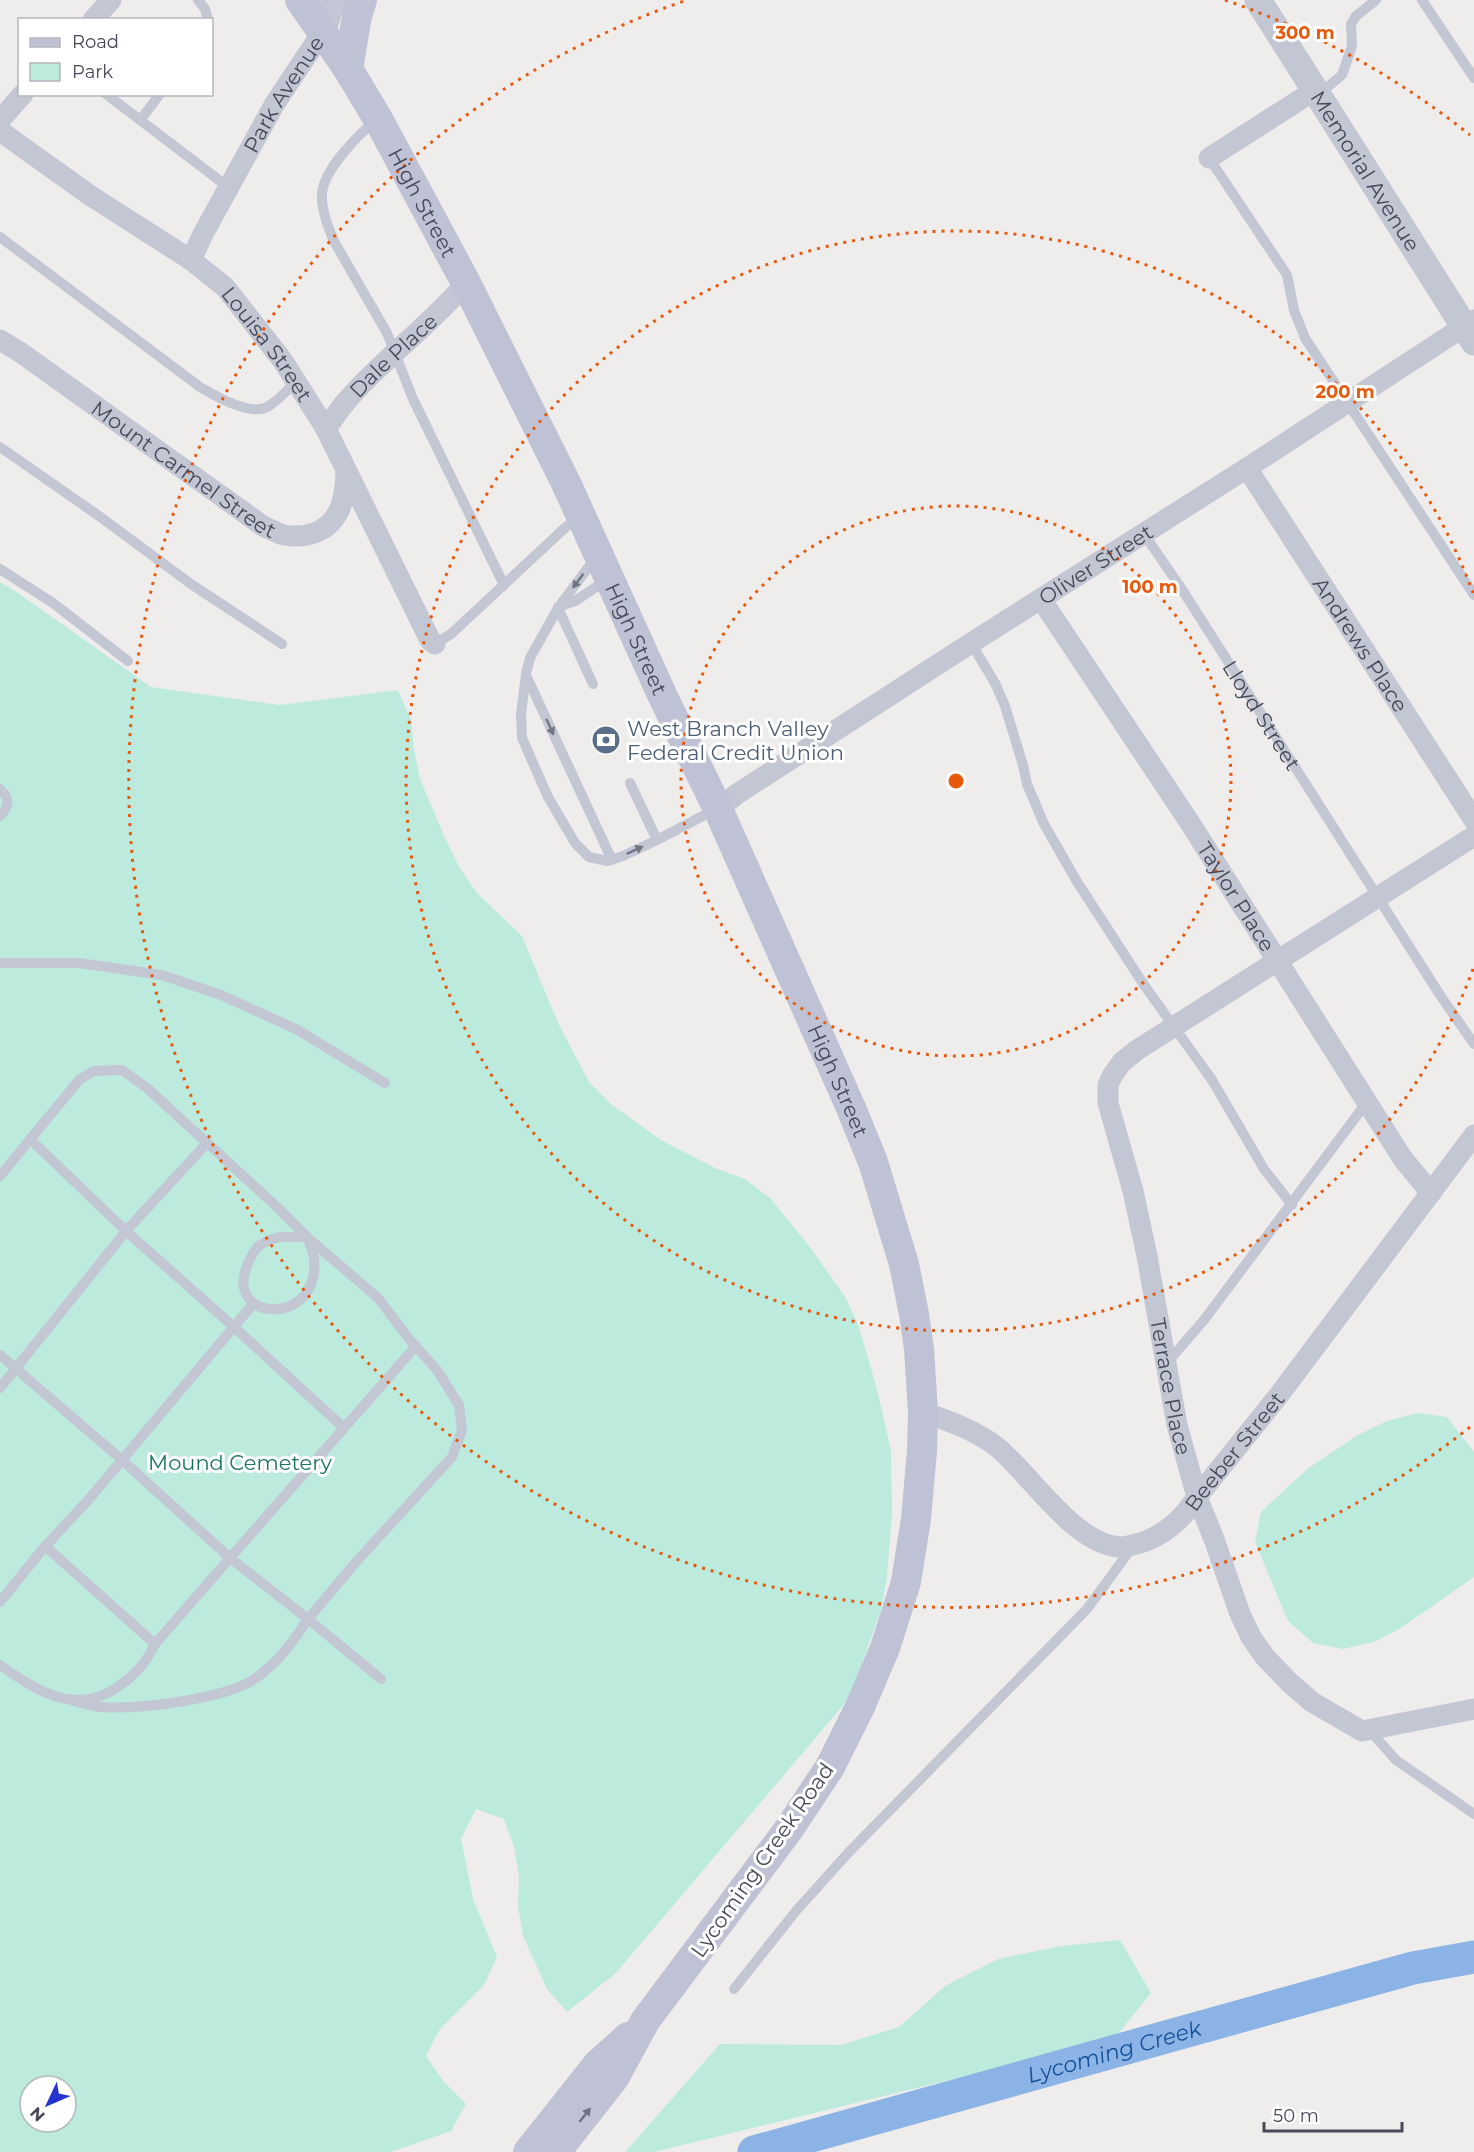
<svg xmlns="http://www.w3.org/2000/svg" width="1474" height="2152" font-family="Montserrat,sans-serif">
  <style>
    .green { fill: #bcebde; fill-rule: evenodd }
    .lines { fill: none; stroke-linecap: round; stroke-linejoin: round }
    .river { stroke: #8cb3e5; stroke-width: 33 }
    .service { stroke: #c3c6d3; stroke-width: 10 }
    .minor { stroke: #c3c6d3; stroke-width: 21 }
    .tertiary { stroke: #c3c6d3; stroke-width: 27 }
    .secondary { stroke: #bfc2d4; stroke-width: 30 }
    .oneway { fill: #727583 }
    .oneway2 { fill: #707383 }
    .ring { fill: none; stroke: #e8590c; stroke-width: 3; stroke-dasharray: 3 6 }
    .labels { text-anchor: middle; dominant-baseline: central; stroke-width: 6; stroke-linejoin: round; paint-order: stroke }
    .street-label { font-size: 21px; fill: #464958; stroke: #fff }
    .service-label { font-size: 21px; fill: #4e5e75; stroke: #fff; text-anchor: start }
    .park-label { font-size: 21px; fill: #1c7366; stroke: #fff }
    .water-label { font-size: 22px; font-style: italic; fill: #15519b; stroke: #fff }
    .centre { fill: #e8590c; stroke: #fff; stroke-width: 3 }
    .ring-label { font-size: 18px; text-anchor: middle; font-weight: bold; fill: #e8590c; stroke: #fff; stroke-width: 6; stroke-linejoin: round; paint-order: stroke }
  </style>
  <rect width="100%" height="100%" fill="#efedec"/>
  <!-- green -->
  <path class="green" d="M0 582 18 593 151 687 280 705 398 690 411 720 414 749 420 779 445 838 459 867 477 893 522 936 559 1025 589 1082 612 1105 661 1140 715 1168 745 1179 770 1198 810 1247 846 1298 859 1327 877 1389 891 1451 892 1514 887 1577 882 1606 851 1696 616 1973 567 2012 547 1989 523 1936 518 1906 519 1876 514 1847 504 1819 476 1809 461 1839 473 1899 497 1957 484 1985 440 2029 426 2056 444 2082 466 2104 451 2131 391 2152H0ZM30 2086H66V2122H30Z
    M1417 1413 1447 1417 1474 1452V1577L1401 1628 1374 1642 1343 1649 1313 1643 1288 1621 1255 1542 1261 1512 1307 1469 1358 1435 1387 1421Z
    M1120 1940 1151 1993 1113 2040 654 2152H625L720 2044 841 2045 899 2027 945 1986 998 1959 1061 1946Z"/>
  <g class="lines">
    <!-- river -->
    <path class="river" id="s1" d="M754 2152 1413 1968 1474 1957"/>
    <!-- service -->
    <g class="service">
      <path d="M198 0 205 9 208 20"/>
      <path d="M1422 0 1474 78"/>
      <path d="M106 94 228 187"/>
      <path d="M1318 95 1342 75 1352 46 1351 24 1356 16 1376 0"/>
      <path d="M141 119 160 94"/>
      <path d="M376 121C358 134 324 170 322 193 321 210 328 228 335 243L387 333 413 399 503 583"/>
      <path d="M1209 158 1287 275 1294 310 1305 338 1474 595"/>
      <path d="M0 237 200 387C216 396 249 416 267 407 278 401 287 391 295 382"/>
      <path d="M0 447 99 516 191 584 282 644"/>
      <path id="s2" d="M1144 534 1183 591 1440 995 1474 1044"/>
      <path d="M596 557 558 608 530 658 526 674 521 714 522 738 548 797 575 843 589 857 607 861 623 856 657 840 716 809"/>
      <path d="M0 569 53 603 128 661"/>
      <path d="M558 607 575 601 607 580"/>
      <path d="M558 608 593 684"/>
      <path d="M971 643 995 683 1005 706 1023 765 1027 784 1044 824 1076 880 1144 985 1212 1080 1264 1169 1292 1205"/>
      <path d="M435 644 451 634 567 526 579 519"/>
      <path d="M526 675 612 860"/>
      <path d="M630 783 657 840"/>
      <path d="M0 789C11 798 9 807 0 816"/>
      <path d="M0 963H79L162 975 221 995 296 1029 385 1083"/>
      <path d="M30 1139 126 1231 234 1327 344 1428"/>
      <path d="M0 1176 79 1080 94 1071 122 1070 147 1088 277 1207 307 1237 378 1298 410 1340 437 1370 459 1405 462 1430 452 1457 356 1562 308 1619 230 1558 416 1346"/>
      <path d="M279 1237H307C310 1244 313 1251 314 1258 321 1328 224 1322 247 1266 255 1246 259 1243 279 1237Z"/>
      <path d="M0 1355 122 1460 230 1558 155 1644 45 1546"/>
      <path d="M1166 1364 1204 1320 1367 1102"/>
      <path d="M0 1388 126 1231 207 1143"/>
      <path d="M0 1602 41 1551 90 1498 253 1304"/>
      <path d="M0 1665C37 1691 76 1717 119 1686 136 1674 146 1663 155 1644"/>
      <path d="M73 1701C82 1703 92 1706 100 1707 137 1710 223 1699 253 1680 277 1664 293 1642 308 1619L381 1679"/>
      <path d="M1369 1730 1396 1760 1474 1814"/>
      <path d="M734 1989 796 1911 849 1852 1087 1609 1133 1546"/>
    </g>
    <!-- minor -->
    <g class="minor">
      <path d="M93 20 111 0"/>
      <path d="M0 120 23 94"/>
      <path id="s3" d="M0 131 91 196 191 260 225 287 283 361 326 429 430 640 435 644"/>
      <path d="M1209 158 1315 90"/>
      <path id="s4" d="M191 260 203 234 274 105 323 31"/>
      <path id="s5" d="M0 340 20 352 263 526C270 529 277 533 284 535 295 537 307 536 317 532 341 521 345 498 346 473"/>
      <path id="s6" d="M326 429C334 418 341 406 351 396 387 356 431 324 466 283"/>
      <path id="s7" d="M1247 468 1474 820"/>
      <path id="s8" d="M1041 599 1190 823 1403 1159 1431 1193"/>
      <path id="s9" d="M718 809 737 794 971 643 1247 468 1474 320"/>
      <path id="s10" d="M1474 836 1137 1050 1122 1062 1112 1076 1108 1085V1103L1133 1191 1147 1256 1177 1425 1197 1497 1214 1539 1240 1614 1251 1637 1265 1657 1289 1682 1312 1702 1362 1731 1474 1709"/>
      <path id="s11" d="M923 1412C949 1421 975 1430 997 1447 1031 1475 1073 1543 1119 1547 1129 1547 1137 1544 1146 1541 1169 1532 1184 1517 1197 1497L1279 1395 1474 1135"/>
    </g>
    <!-- tertiary -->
    <g class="tertiary">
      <path id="s12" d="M1258 0 1474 342"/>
      <path d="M323 31 329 10 336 0"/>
    </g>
    <!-- secondary -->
    <g class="secondary">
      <path id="s13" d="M300 0 348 69 378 119 466 283 566 483 664 699 718 809 851 1108 873 1162 904 1264 914 1314 919 1349 923 1412 922 1451 916 1519 906 1582 885 1648 860 1707 830 1767 789 1829 645 2021 614 2078 556 2152"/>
      <path d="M348 69 357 16 362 0"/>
      <path d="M528 2152 597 2065 628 2037"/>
    </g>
  </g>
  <!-- one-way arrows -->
  <defs><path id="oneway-solid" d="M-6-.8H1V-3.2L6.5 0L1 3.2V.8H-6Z" transform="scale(1.5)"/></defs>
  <g class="oneway">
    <use href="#oneway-solid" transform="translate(578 581) rotate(127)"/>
    <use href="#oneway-solid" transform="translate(550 727) rotate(65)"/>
    <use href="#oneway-solid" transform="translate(635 850) rotate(-25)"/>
  </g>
  <use class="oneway2" href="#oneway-solid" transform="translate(585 2115) rotate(-52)"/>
  <!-- distance rings -->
  <g class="ring">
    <circle cx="956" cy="781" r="275"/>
    <path d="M1473 969A550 550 0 1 1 1473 593"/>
    <path d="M1470 1427A826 826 0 1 1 687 0M1225 0A826 826 0 0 1 1470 135"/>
  </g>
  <!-- icons -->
  <defs>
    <g id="bank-disc" transform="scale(1.5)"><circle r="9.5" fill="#5c6f8a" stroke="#fff"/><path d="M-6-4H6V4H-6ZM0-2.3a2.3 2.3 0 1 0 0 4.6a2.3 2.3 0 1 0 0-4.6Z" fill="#fff"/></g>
  </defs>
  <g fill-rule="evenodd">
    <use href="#bank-disc" x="606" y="740"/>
  </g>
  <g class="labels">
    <!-- street labels -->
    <g class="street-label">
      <text stroke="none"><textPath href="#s4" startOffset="190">Park Avenue</textPath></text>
      <text stroke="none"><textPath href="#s12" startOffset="202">Memorial Avenue</textPath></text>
      <text stroke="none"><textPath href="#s13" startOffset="237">High Street</textPath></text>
      <text stroke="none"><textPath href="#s3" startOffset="345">Louisa Street</textPath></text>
      <text stroke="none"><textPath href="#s6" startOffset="100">Dale Place</textPath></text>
      <text stroke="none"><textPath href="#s5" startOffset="225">Mount Carmel Street</textPath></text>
      <text stroke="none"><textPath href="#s9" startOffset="450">Oliver Street</textPath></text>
      <text stroke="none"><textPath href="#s13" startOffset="723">High Street</textPath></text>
      <text stroke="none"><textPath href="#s7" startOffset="210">Andrews Place</textPath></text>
      <text stroke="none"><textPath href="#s2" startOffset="216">Lloyd Street</textPath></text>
      <text stroke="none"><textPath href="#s8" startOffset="356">Taylor Place</textPath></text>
      <text stroke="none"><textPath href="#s13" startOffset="1209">High Street</textPath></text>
      <text stroke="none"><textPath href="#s10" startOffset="754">Terrace Place</textPath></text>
      <text stroke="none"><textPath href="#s11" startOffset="398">Beeber Street</textPath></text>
      <text transform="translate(762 1860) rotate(-55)">Lycoming Creek Road</text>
    </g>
    <!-- service labels -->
    <g class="service-label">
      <text x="627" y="728">West Branch Valley<tspan x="627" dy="24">Federal Credit Union</tspan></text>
    </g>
    <!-- park labels -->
    <g class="park-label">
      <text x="240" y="1462">Mound Cemetery</text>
    </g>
    <!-- water labels -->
    <g class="water-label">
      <text stroke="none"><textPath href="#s1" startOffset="374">Lycoming Creek</textPath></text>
    </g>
  </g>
  <circle cx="956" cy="781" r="9" class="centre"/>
  <g class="ring-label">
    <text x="1305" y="39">300 m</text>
    <text x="1345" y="398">200 m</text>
    <text x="1150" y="593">100 m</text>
  </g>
  <!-- legend -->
  <rect x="18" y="18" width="195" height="78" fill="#ffffff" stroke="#b5b6bc" stroke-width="1.5"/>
  <rect x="30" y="38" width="30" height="9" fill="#bfc2d4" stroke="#b5b6bc" stroke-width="1.5"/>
  <text x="72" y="48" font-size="18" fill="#464958">Road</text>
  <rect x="30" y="63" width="30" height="18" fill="#bcebde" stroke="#b5b6bc" stroke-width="1.5"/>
  <text x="72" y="78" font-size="18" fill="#464958">Park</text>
  <!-- north arrow -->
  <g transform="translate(48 2104) rotate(226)"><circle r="28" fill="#ffffff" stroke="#b5b6bc" stroke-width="1.5"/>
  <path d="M0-4.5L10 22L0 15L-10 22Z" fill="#2534d0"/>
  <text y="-9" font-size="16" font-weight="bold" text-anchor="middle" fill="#464958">N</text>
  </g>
  <!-- scale -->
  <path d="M1264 2122v9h138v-9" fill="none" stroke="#464958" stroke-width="3"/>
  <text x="1273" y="2122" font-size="18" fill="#464958" stroke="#ffffff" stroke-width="4.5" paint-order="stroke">50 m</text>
</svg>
